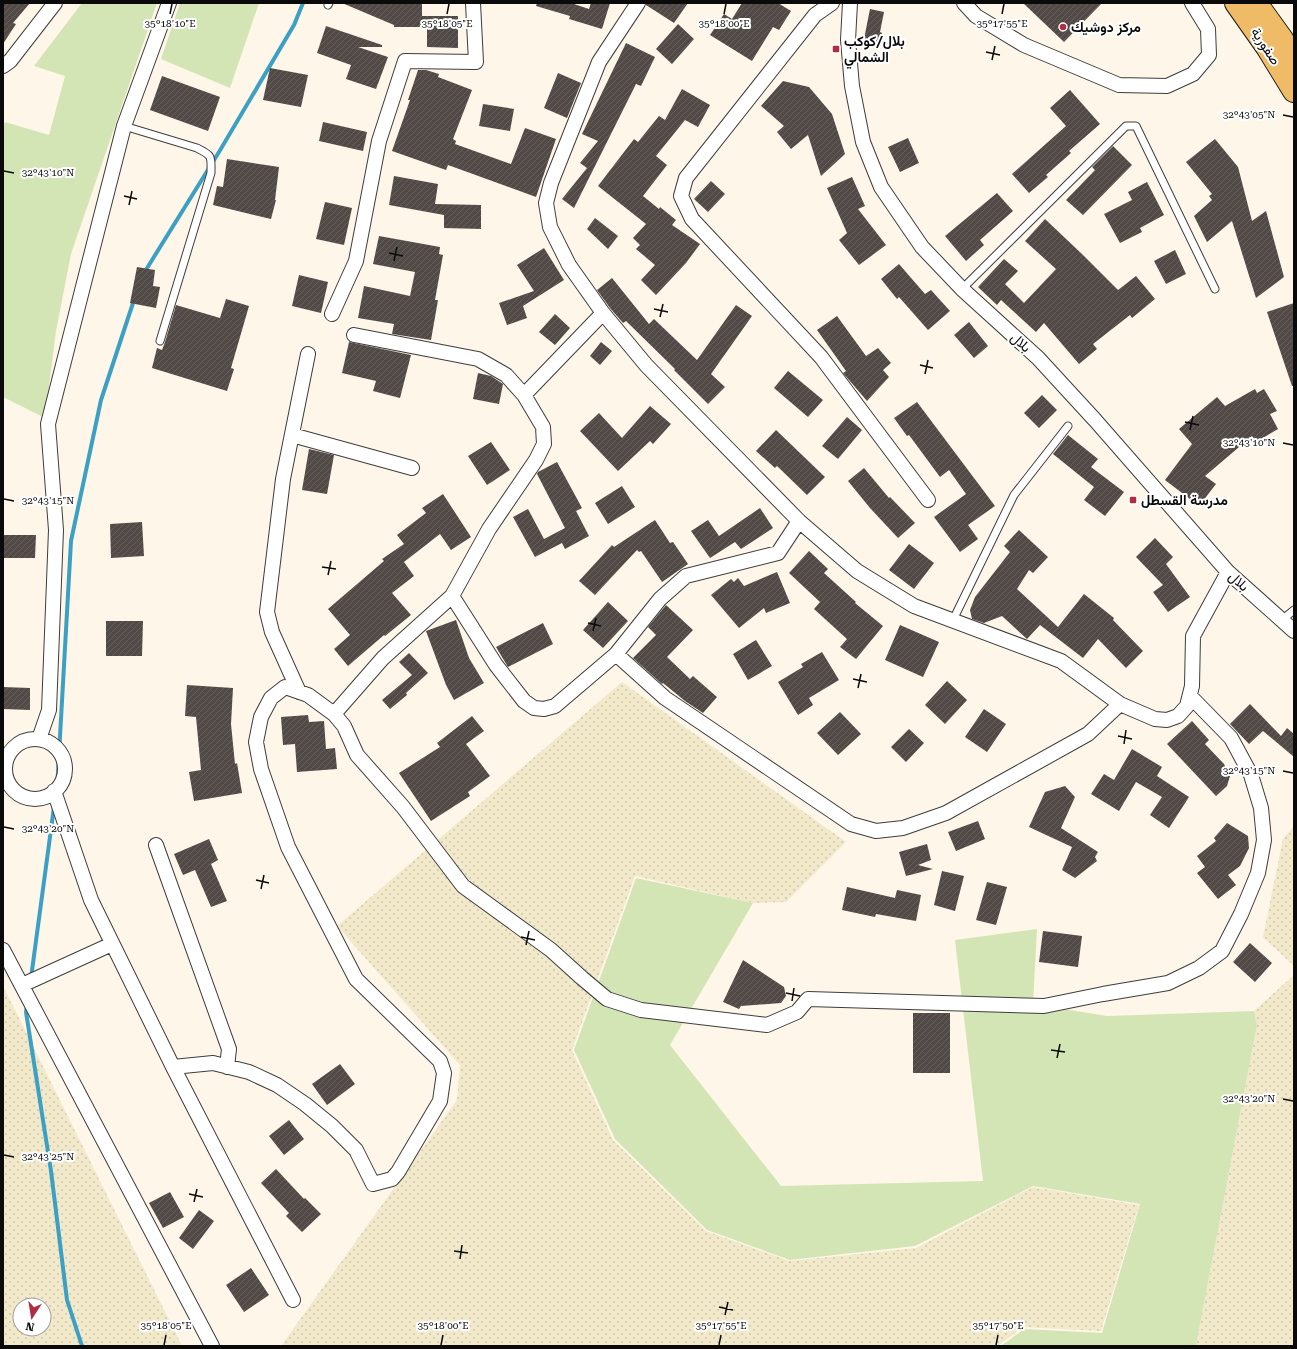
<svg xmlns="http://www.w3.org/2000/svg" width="1297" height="1349" font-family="'Roboto Serif',Vazirmatn,serif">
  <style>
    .farmland { fill: url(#farmland-dots); fill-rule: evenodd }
    .grass { fill: #d4e5b5 }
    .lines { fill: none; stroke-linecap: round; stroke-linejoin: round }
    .stream { stroke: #3ca0c4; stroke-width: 4 }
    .building { fill: url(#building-hatch) }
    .lane-casing { stroke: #3d3d3d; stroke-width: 9 }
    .street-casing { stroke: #3d3d3d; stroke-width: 16 }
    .primary-casing { stroke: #1b1b1b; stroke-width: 24 }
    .lane { stroke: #fff; stroke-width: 7 }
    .street { stroke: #fff; stroke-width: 14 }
    .primary { stroke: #f0bb66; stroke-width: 22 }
    .ticks { fill: none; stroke: #0a0a0a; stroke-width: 1.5 }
    .poi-dot { fill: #b02c44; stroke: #fff; stroke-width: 1.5 }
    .labels { text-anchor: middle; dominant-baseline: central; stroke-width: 4; stroke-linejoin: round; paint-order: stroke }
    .poi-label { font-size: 14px; font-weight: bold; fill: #0a0a0a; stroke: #fff; text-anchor: start }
    .street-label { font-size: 14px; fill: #0a0a0a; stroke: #fff }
    .ticks-label { font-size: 10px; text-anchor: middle; fill: #0a0a0a; stroke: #fff; stroke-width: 4; stroke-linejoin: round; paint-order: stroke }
  </style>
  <defs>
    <pattern id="farmland-dots" width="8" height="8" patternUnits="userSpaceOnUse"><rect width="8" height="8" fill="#f1e9ca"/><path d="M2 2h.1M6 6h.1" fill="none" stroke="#cdc6ac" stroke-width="1.8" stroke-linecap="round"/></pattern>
    <pattern id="building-hatch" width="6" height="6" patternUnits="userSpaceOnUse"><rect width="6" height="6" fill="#524a47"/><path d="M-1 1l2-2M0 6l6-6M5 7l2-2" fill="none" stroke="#66605d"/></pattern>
  </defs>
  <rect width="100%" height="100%" fill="#fef6e8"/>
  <!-- farmland -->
  <path class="farmland" d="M622 682 846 842 786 902 753 903 635 876 572 1050 613 1140 706 1231 790 1261 916 1248 1033 1187 1139 1205 1101 1331 1023 1327 998 1346H281L457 1100 460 1065 337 926Z
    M1294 826V966L1263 937 1283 839Z
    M1294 975V1346H1196L1257 1025 1254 1011Z
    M3 986 182 1346H3ZM20 1305H44V1329H20Z"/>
  <!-- grass -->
  <path class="grass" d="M82 3H157L71 254 56 331 45 418 3 397V129L5 122 49 135 65 76 34 66Z
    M180 3H259L230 88 161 59Z
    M636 878 753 903 670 1045 781 1186 983 1181 955 940 1037 929 1033 1004 1107 1016 1254 1011 1257 1025 1196 1346H1001L1024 1329 1102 1333 1140 1204 1033 1186 915 1246 790 1260 707 1230 615 1139 574 1050Z"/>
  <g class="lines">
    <!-- stream -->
    <path class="stream" d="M144 273 219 152 294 25 303 3
      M57 790 71 541 101 400 134 300
      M31 978 54 807
      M27 1005 26 1012 51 1171 67 1300 82 1346"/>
  </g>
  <!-- building -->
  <path class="building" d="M3 3H30L13 23 16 24 3 44Z
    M342 3H422V16H458V48L427 47V27H394V25Z
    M537 3H571L589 9 591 3H610L602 29 569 19 570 16 536 6Z
    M646 3H688L674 23 646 5Z
    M742 3H778L791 11 779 30 773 27 752 61 710 35 724 14 732 19Z
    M1023 3H1102L1064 42Z
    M870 9 884 12 880 32 882 33 879 47 863 44Z
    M678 24 694 39 672 64 656 49Z
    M326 26 382 45V47H358L388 57 376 89 346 79 351 65 317 53Z
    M626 43 655 57 641 86 636 84 574 208 562 199 587 168 580 163 598 141 582 134Z
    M270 68 308 75 301 107 263 100Z
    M418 70H426L439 74 438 77 472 90 453 139 456 141 455 144 511 164 525 128 556 139 536 197 448 165 446 170 392 151 410 100H408Z
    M558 73 581 83 567 118 544 108Z
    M162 76 220 97 208 131 150 110Z
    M783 81 809 87 832 114 845 154 821 176 808 135 791 149 777 132 784 126 761 106Z
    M682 89 710 105 698 127 685 120 656 156 667 165 643 196 659 209 660 207 676 220 672 225 700 244 686 263 656 295 641 280 655 265 636 249 640 245 633 238 646 224 598 186 634 139 638 142 659 116 665 120Z
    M1070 90 1100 124 1069 151 1071 153 1046 175 1048 177 1029 193 1012 174 1066 126 1050 108Z
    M483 104 514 109 510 131 479 126Z
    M323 122 367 132 363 151 319 141Z
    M908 138 919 163 900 172 888 147Z
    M1215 139 1238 167 1252 221 1266 211 1284 277 1256 298 1232 221 1207 242 1194 216 1212 200 1209 196 1212 194 1186 162Z
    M1113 146 1132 165 1083 215 1066 200 1095 170 1092 167Z
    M227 159 279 167 275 200H276L271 219 213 205 217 186 223 187Z
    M394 176 438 184 435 204 481 205V229L444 228V215L389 205Z
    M852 177 865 206 858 209 886 245 859 265 839 240 847 233 827 188Z
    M711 181 725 194 708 212 694 199Z
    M1147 182 1164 215 1140 228 1142 232 1120 243 1104 214 1132 200 1128 192Z
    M997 193 1013 211 980 240 984 245 966 261 945 236Z
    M325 202 352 208 344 245 316 239Z
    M595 218 618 236 608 249 587 229Z
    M1045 219 1083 255 1118 290 1136 276 1155 299 1132 318 1130 315 1093 344 1097 349 1079 364 1044 323 1036 332 1001 300 997 305 978 287 1004 259 1018 271 1005 284 1024 303 1056 269 1025 241Z
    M379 236 440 247 439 254 443 255 435 300H438L431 340 392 334 394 324 358 318 364 286 410 296 415 272 373 264Z
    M544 248 564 280 523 306 527 318 507 325 499 303 534 291 517 265Z
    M1175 250 1186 274 1166 284 1154 261Z
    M899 264 925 294 931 290 950 311 928 330 899 297 897 299 881 279Z
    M137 267 155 270 153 286 160 287 156 308 130 303Z
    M299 275 328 282 321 313 292 306Z
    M612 278 649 324 654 319 697 360 736 305 752 316 711 374 725 387 708 404 674 370 675 369 626 321 623 323 610 308 597 290Z
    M226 299 249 306 231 368 234 369 227 391 152 368 157 348 162 350 165 342 176 305 220 318Z
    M1294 303V386H1292L1267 312Z
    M555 314 570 328 555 345 539 332Z
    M837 316 866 356 878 348 891 363 883 370 889 377 867 401 843 373 846 371 817 330Z
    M969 322 988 346 974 358 954 335Z
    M349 342 411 355 400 398 373 391 376 381 342 373Z
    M601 342 612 351 600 365 590 356Z
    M788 371 823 400 808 417 774 388Z
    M478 373 491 376 503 384 499 404 473 399Z
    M1255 389 1257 393 1264 389 1277 411 1270 414 1278 429 1256 442 1252 436 1205 476 1216 484 1199 506 1165 480 1192 444 1179 429 1217 397 1225 406Z
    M1042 395 1057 410 1039 428 1024 413Z
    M917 402 995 506 968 525 978 539 960 552 934 517 966 494 949 470 940 477 909 435 907 436 894 418Z
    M650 406 671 424 653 444 650 441 618 471 580 431 599 413 622 438Z
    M847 417 862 430 838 459 822 446Z
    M776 430 825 477 807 495 777 466 775 468 756 451Z
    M1068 435 1098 459 1091 467 1124 492 1105 516 1084 500 1094 487 1053 454Z
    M491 442 510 470 487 485 468 456Z
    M309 449 334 455 327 494 302 490Z
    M557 462 582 508 576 511 589 536 565 549 562 543 535 557 513 517 528 509 544 539 565 528 537 474 538 472Z
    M864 468 889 498 890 497 915 523 898 538 870 508 848 481Z
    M622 486 635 507 608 524 595 503Z
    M443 494 471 537 451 550 440 534 404 562 414 576 392 593 411 615 385 636 384 635 348 666 334 649 350 635 328 609 384 561 382 559 404 544 397 535 426 513 422 508Z
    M760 508 773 528 741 549 735 542 710 558 691 531 708 520 719 536Z
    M655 520 670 543 673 542 688 564 662 582 641 551 639 552 637 550 595 595 579 581 612 545 614 547Z
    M142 522 144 556 111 558 110 524Z
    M1019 530 1048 557 1033 573 1029 570 1017 589 1058 627 1084 594 1114 618 1113 620 1143 651 1126 668 1098 639 1083 658 1040 625 1027 639 1002 616 984 623 972 619 970 610 975 597 1010 552 1004 546Z
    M3 535H36L35 558H3Z
    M1155 538 1173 557 1166 564 1190 597 1168 612 1153 592 1163 585 1136 557Z
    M909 544 934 563 914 589 889 570Z
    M809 551 828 569 824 573 856 602 855 603 883 626 856 659 840 647 847 639 814 609 820 602 789 573Z
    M777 572 790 603 766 613 764 608 739 628 711 595 731 579 734 582 738 578 744 586Z
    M608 602 628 621 603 648 583 630Z
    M666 605 693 630 667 657 690 679 693 676 717 697 703 713 685 701 663 683 662 684 633 658 656 635 648 627Z
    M456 620 469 658 484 683 454 700 446 685 426 631Z
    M106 621H143L142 656H106Z
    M543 623 553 644 508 667 496 647Z
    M900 625 939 642 923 677 885 660Z
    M756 640 772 666 748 680 733 654Z
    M822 652 839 680 809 698 813 705 798 715 778 682 803 667 801 664Z
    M409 653 428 673 406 693 407 695 390 709 382 700 412 675 399 662Z
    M947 681 967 700 945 724 925 705Z
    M187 685 233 688 231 724 235 764 237 763 242 793 194 801 189 772 201 770 196 717 185 716Z
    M3 687 30 688V710L3 709Z
    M1250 704 1281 736 1287 728 1294 734V757L1263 731 1249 744 1230 724Z
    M984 709 1006 724 987 752 965 737Z
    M840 712 861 734 838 755 817 733Z
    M308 715 309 722 324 721 326 749 335 748 337 769 297 772 295 744 283 745 281 717Z
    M472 716 484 731 466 744 490 776 468 792 470 796 431 821 399 773 440 747 437 743Z
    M1192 721 1209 740 1205 744 1224 764 1230 776 1227 786 1216 796 1167 744Z
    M909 729 924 743 906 762 891 747Z
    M1132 749 1162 767 1157 776 1189 797 1169 828 1150 815 1162 797 1136 782 1119 811 1091 794 1104 774 1114 780Z
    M1065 786 1075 797 1061 828 1098 852 1095 857 1097 861 1075 878 1062 870 1072 847 1029 827 1045 792Z
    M978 821 985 839 956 851 948 832Z
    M1227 823 1248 836 1249 848 1240 866 1228 875 1236 885 1218 899 1197 873 1205 867 1197 856 1216 841 1214 838Z
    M209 839 218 860 211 864 227 901 211 907 195 870 183 875 174 854Z
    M927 844 931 860 918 865 933 869 906 876 899 852Z
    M942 871 964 876 955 911 934 905Z
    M987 882 1007 887 996 925 976 920Z
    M847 887 895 898 897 890 921 895 916 921 876 914 875 917 842 910Z
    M1043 931 1082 936 1078 967 1039 962Z
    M1250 943 1272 963 1255 982 1233 962Z
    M743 960 784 987 786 996 781 1003 741 1006 739 1009 723 1002Z
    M913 1013H950V1073H913Z
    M340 1064 355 1084 327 1105 312 1084Z
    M289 1120 304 1139 284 1155 269 1136Z
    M276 1169 304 1199 305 1198 321 1214 302 1232 286 1216 289 1213 261 1183Z
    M170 1192 184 1217 163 1228 149 1203Z
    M199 1210 214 1221 193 1249 179 1238Z
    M251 1268 269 1295 244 1312 226 1285Z"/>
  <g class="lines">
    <!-- lane casing -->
    <g class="lane-casing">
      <path id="lane" d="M328 5 329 3
        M124 126 197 148C213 156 211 156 211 173L160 341
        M962 289 1126 126H1136L1215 289
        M953 620 1014 495 1068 426
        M1282 620 1294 610"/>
    </g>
    <!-- street casing -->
    <g class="street-casing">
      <path id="street" d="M638 3 599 62 551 183 546 203 550 227 569 265 603 313 646 365 799 521 857 571 914 606 1061 661 1120 704 1155 719 1167 720 1178 716 1187 706 1192 686 1193 636 1228 572
        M832 3 815 15 686 178 681 196 692 219 821 357 928 500
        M850 3 848 40 852 86 863 142 881 187 922 247 962 289 1038 358 1095 420 1228 572 1294 631
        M964 3 976 16 1024 45 1119 85 1167 86 1193 74 1209 55 1208 29 1192 3
        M3 66 10 61 55 3
        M332 314 356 261 379 141 405 61 476 62 473 3
        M354 335 478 359 506 375 524 395
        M292 435 412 468
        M452 596 496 665 524 701 534 708 544 709 555 706 616 654 660 599 686 576 778 553 799 521
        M616 654 665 698 851 824 876 831 903 828 946 813 1088 734 1120 704
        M299 692 272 632 267 612 283 479 308 354
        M334 714 383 658 452 596 489 529 536 460 544 444 543 427 524 395 603 313
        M39 739 49 710 56 530 48 424 124 126 169 3
        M5 769a30 30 0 1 1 60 0a30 30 0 1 1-60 0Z
        M54 791 91 900 173 1067 293 1300
        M156 845 229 1049 227 1067
        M3 950 212 1346
        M22 985 112 944
        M173 1067 213 1063 249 1072 277 1085 305 1104 332 1126 356 1150 373 1184 392 1179 398 1172 440 1101 444 1073 440 1061 356 979 288 847 261 769 256 742 261 717 271 698 285 687 308 695 334 714 344 726 357 755 403 807 463 886 551 950 582 978 607 999 641 1010 767 1025 797 1012 808 999 1044 1006 1103 994 1168 983 1199 968 1222 951 1241 914 1258 873 1264 840 1261 808 1251 775 1231 738 1190 696"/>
    </g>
    <!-- primary casing -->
    <g class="primary-casing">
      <path id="primary" d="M1236 3 1267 47 1294 91
        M1256 3 1282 39 1294 60"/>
    </g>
    <!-- lane -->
    <use href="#lane" class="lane"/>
    <!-- street -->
    <use href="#street" class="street"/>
    <!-- primary -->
    <use href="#primary" class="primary"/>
  </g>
  <!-- ticks -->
  <path class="ticks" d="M170 14 172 4M447 14 449 4M724 14 726 4M1002 14 1004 4M986 52 1000 55M992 60 995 46M1283 115 1293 117M4 171 14 173M124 196 137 199M129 205 132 191M389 253 403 256M394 261 397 247M654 309 668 312M660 317 663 304M920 365 933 368M925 374 928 360M1185 422 1199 425M1190 430 1193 416M1283 443 1293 445M4 499 14 501M322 567 336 569M328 575 331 561M588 623 601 626M593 631 596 618M853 679 867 682M858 688 861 674M1118 736 1132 739M1124 744 1126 730M1283 771 1293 773M4 827 14 829M256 880 269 883M261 889 264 875M521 937 535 940M526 945 529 931M786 993 800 996M792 1001 794 988M1051 1050 1065 1052M1057 1058 1060 1044M1283 1099 1293 1101M4 1155 14 1157M189 1194 203 1197M194 1202 197 1189M454 1251 468 1253M460 1259 462 1245M719 1307 733 1310M725 1315 728 1302M164 1345 166 1335M441 1345 443 1335M719 1345 721 1335M996 1345 998 1335"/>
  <!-- markers -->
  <g class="poi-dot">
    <circle cx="1063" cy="27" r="4"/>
    <rect x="832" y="45" width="8" height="8" rx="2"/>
    <rect x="1129" y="496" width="8" height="8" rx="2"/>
  </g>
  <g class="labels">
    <!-- poi labels -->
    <g class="poi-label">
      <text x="1071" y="27">مركز دوشيك</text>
      <text x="844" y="41">بلال/كوكب<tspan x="844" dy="16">الشمالي</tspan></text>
      <text x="1141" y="500">مدرسة القسطل</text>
    </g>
    <!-- street labels -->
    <g class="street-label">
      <text transform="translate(1266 46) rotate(57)">صفورية</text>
      <text transform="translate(1021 342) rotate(42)">بلال</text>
      <text transform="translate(1239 581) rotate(43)">بلال</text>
    </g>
  </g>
  <g class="ticks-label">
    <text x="170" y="27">35°18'10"E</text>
    <text x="447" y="27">35°18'05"E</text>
    <text x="724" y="27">35°18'00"E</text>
    <text x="1002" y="27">35°17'55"E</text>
    <text x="1249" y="118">32°43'05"N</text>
    <text x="48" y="176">32°43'10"N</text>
    <text x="1249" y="446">32°43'10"N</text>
    <text x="48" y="504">32°43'15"N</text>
    <text x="1249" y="774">32°43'15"N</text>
    <text x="48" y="832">32°43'20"N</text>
    <text x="1249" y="1102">32°43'20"N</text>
    <text x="48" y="1160">32°43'25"N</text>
    <text x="166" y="1329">35°18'05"E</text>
    <text x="443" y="1329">35°18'00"E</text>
    <text x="721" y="1329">35°17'55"E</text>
    <text x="998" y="1329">35°17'50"E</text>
  </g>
  <!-- border -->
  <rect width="1297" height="1349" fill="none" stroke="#0a0a0a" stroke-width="8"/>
  <!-- north arrow -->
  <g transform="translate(32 1317) rotate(192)"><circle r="19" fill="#ffffff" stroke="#9d9d9d"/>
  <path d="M0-3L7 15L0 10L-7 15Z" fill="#b02c44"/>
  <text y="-6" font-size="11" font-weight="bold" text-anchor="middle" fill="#0a0a0a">N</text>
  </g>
</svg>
